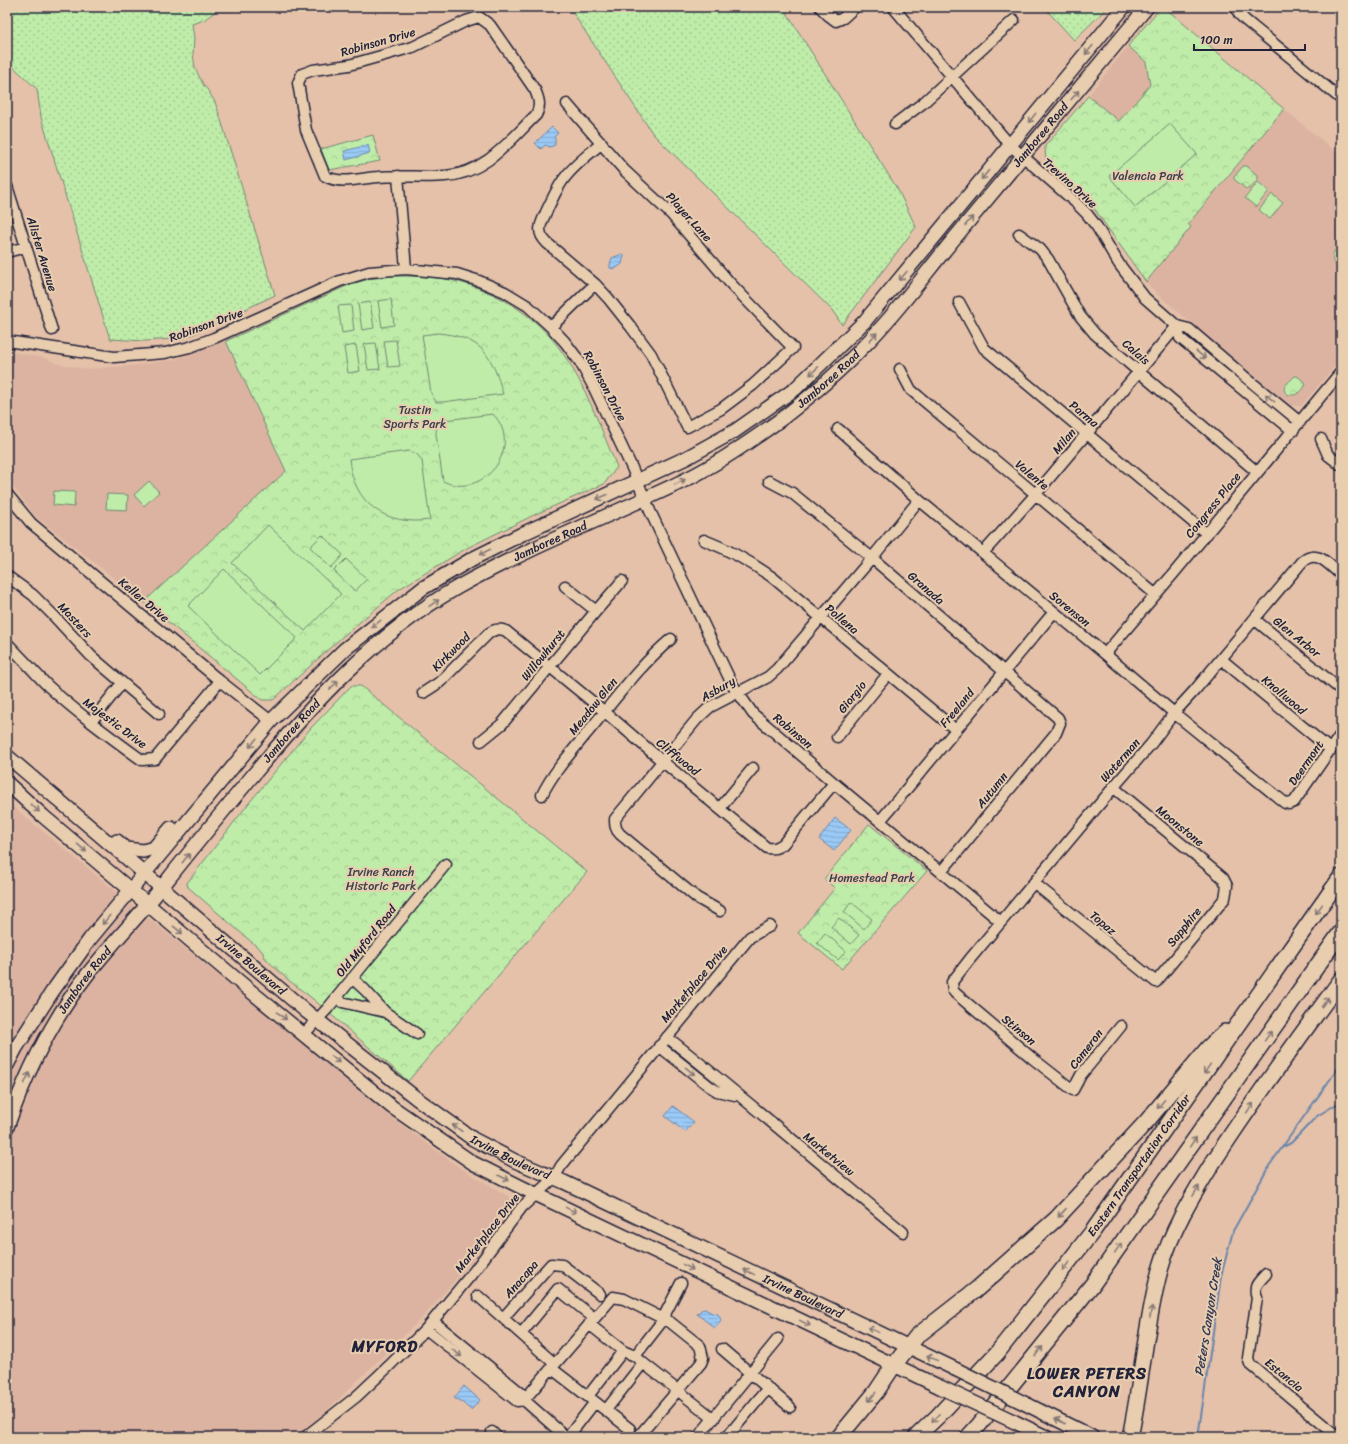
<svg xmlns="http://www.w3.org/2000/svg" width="1348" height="1444" font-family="Sriracha,sans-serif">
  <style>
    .built { fill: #dcb3a1 }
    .grass { fill: url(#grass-dots); stroke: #708772 }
    .park { fill: url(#park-crowns); stroke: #708772 }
    .pitch { fill: #bfeca9; stroke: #708772 }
    .water { fill: url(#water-rules); stroke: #6a86ab }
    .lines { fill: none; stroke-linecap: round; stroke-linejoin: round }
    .stream { stroke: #6a86ab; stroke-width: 2 }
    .minor-casing { stroke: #22223b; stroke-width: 13 }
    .major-casing { stroke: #22223b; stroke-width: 16 }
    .highway-casing { stroke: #22223b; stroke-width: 18 }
    .minor { stroke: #e8cdaf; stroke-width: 10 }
    .major { stroke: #e8cdaf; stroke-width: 13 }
    .highway { stroke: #e8cdaf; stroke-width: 15 }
    .major-bridge-casing { stroke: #22223b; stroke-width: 16; stroke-linecap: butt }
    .major-bridge { stroke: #e8cdaf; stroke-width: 13 }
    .oneway { stroke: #857875 }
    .labels { text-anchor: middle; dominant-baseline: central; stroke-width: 4; stroke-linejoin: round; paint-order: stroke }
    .street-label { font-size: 12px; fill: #22223b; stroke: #e8cdaf }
    .park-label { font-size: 12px; fill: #3a404c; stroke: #e8cdaf }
    .water-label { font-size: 13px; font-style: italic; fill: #343b57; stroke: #e8cdaf }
    .district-label { font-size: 16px; font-weight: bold; letter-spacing: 1px; fill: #22223b; stroke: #e8cdaf }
  </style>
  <defs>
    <pattern id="grass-dots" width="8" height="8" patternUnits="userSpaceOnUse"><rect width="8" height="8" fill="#bfeca9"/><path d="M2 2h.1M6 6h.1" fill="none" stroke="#a4ca92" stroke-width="1.8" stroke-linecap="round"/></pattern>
    <pattern id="park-crowns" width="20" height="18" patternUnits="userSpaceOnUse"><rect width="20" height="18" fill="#bfeca9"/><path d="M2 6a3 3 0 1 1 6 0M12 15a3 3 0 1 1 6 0" fill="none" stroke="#a4ca92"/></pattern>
    <pattern id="water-rules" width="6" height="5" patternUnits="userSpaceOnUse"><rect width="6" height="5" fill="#9ac9f5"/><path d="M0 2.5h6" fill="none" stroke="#84acd3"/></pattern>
  </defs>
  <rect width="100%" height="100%" fill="#e5c1a9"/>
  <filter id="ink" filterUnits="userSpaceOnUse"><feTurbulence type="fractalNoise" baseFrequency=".025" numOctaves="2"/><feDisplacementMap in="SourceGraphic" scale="8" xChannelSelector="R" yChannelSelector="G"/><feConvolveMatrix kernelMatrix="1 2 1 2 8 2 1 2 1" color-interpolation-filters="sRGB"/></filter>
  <g filter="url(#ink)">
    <!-- built -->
    <path class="built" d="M1128 46 1146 62 1150 85 1119 121 1088 96Z
      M1284 109 1341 156V359L1301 406H1290L1157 294 1146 282 1191 227 1188 224Z
      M226 341 286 471 144 602 35 516 8 480 7 476V351L45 358 59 364 86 369 129 366 173 360Z
      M7 802 399 1123 459 1167 521 1204 425 1315 311 1426 293 1437H7Z"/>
    <!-- grass -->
    <path class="grass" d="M7 7H221L204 20 192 24 194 39 193 54 195 68 204 86 207 89 215 102 221 120 275 295 185 338 145 341 110 339 41 117 37 89 7 61Z
      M569 7H783L898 190 916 227 842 325 832 310 653 134Z
      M1044 7H1108L1074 40Z"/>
    <!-- park -->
    <path class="park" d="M1161 7H1164L1284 109 1188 224 1191 227 1146 282 1093 207 1082 194 1046 162 1045 146 1088 96 1119 121 1150 85 1146 62 1128 46Z
      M373 135 380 161 329 170 321 149Z
      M1243 166H1247L1258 176V179L1249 189H1246L1234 179V177Z
      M1339 248 1341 249V269C1331 265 1329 252 1339 248Z
      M391 276C412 276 434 276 455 281 497 291 537 316 562 352 586 386 601 429 617 467L604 484 536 514 467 548 399 589 342 637 273 700H262L144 602 286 471 226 341 351 284 369 279Z
      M1295 376H1297L1306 383C1301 400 1280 397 1285 386 1287 383 1292 379 1295 376Z
      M351 686H361L587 872 408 1081 313 999 287 979 265 958 262 951 188 887 187 883 249 803 310 729Z
      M869 824 927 871 842 969 798 933 835 888 824 879Z"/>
    <!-- pitch -->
    <path class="pitch" d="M1170 124 1197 154 1135 207 1109 176Z
      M1258 182 1269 191 1256 207 1245 198Z
      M1272 194 1283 203 1270 219 1259 210Z
      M391 299 394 325 382 327 378 301Z
      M370 302 374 328 362 330 358 304Z
      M351 305 354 331 342 333 338 306Z
      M438 333C482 337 492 355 503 394L443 402H436L431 393 422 335Z
      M396 340 400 366 388 367 384 341Z
      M376 343 380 369 368 370 364 344Z
      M356 345 360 371 348 373 344 347Z
      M493 414C525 447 483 501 443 481L436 434C436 427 438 423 445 420Z
      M409 451 417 454 422 461 430 520C386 526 354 505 349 459Z
      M149 481 159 492 144 506 134 495Z
      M54 491 75 492 74 507 53 505Z
      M107 494 128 495 127 510 106 509Z
      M268 525 341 594 305 631 232 563Z
      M322 535 343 555 331 568 310 547Z
      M346 559 367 579 355 591 334 571Z
      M224 569 297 638 260 675 188 606Z
      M851 902 872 919 864 929 844 912Z
      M839 918 859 935 851 944 831 927Z
      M825 933 846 951 838 960 817 943Z"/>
    <!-- water -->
    <path class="water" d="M552 127 558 133 554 137 555 139V145L550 147 545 145 541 149 535 143Z
      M368 145 370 153 346 160 344 151Z
      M622 254 624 255 622 264 615 269 610 268V264L612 258Z
      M835 818 851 830 834 851 819 839Z
      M673 1106 694 1122 685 1132 665 1116Z
      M705 1309 712 1313 718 1314 721 1320 715 1328 697 1314 701 1310Z
      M464 1386 480 1400 471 1410 458 1399 457 1400 454 1398Z"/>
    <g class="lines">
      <!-- stream -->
      <path class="stream" d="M1283 1147 1291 1143 1317 1116 1340 1102
        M1198 1437 1221 1276 1233 1231 1269 1166 1341 1064"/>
      <!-- minor casing -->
      <g class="minor-casing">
        <path id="minor" d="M820 7 828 15 836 21 843 18 855 7
          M893 7 1010 145 1074 201 1087 214 1097 227 1119 264 1145 298 1177 326 1189 329 1245 377 1300 422
          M1236 7 1239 14 1245 20 1341 99
          M479 17 490 25 535 90C539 99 541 106 536 115 510 140 485 174 445 176 423 178 401 175 378 177 361 178 341 185 325 176L306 130 298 83 302 74 313 70 349 65 413 47 466 21Z
          M567 104 624 170 671 214 730 283 793 348 753 385 721 409 687 427 651 354 631 327 608 298 595 284 547 243C535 231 541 224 547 210 553 198 558 185 567 175 577 163 590 153 602 143
          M895 124 923 103 1014 20
          M398 176 406 269
          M7 186 52 330
          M1019 234 1040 249 1048 259 1080 316 1095 334 1139 372 1257 472
          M7 252 26 247
          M959 302 984 348 1207 534
          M1177 326 1180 338 1293 431
          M551 327 595 284
          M7 341 114 357 165 353 190 347 214 338 340 281 369 272 406 269 457 274 479 281 505 292 528 306 551 327 565 342 580 362 593 386 632 468 650 511 732 684 753 714 834 783 1001 922
          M900 369 911 390 1155 594
          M838 429 919 500 1105 654 1174 713 1285 803 1289 804 1294 802 1341 734
          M1321 439 1328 455 1341 465
          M769 481 792 493 872 558 1058 718 1060 723 1056 733 941 872
          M7 494 31 523 220 681 271 721
          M704 540C730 550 749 561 772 577L956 730
          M983 553 1035 495 1177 326
          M7 576 33 595 53 615 91 656 159 714
          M565 586 596 611
          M1254 619 1341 690
          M7 643C21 657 34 672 48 686 75 711 105 733 135 755L142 760 155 759 220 681
          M1105 654 1174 573 1341 372
          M1221 659 1331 750
          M423 693 440 682 488 634C494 629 499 628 506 631L605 712 662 761 767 848C774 849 777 848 783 844L834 783
          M91 722 122 683
          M837 737 888 674
          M481 741 502 724 596 611 622 581
          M542 795C553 772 571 753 587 733 614 701 639 666 671 639
          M720 808 753 768
          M880 821 1054 612
          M1034 883 1156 982 1225 898 1227 886 1223 878 1113 787
          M720 911 697 898 620 834C615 829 615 825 615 819L697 719 710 707 768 677 777 669 872 558 919 500
          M352 978 365 990 385 1012 417 1034
          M337 997 342 1002 385 1012
          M1121 1026 1081 1075 1073 1090 1032 1058 955 993 953 990 952 982 970 959 1118 782 1151 744 1174 713 1195 690 1302 562C1317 548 1329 565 1341 575
          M304 1034 328 1008 446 864
          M667 1037C747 1100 824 1167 903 1232
          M659 1046 709 1086 717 1091 735 1095
          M1266 1274C1258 1283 1253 1285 1257 1298L1248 1358 1250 1364 1338 1437
          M478 1296 555 1364
          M503 1318 551 1264 562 1265 600 1294
          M433 1321 526 1397
          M589 1324 623 1351 635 1356 643 1363 714 1419
          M426 1329 517 1401 524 1400 613 1297 624 1299 670 1322 700 1346 703 1358 701 1363 638 1437
          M521 1334 558 1289 594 1318
          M722 1349 790 1407
          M635 1356 660 1324 681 1283
          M551 1368 630 1429
          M588 1396 623 1351
          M524 1400 566 1437
          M606 1410 643 1363
          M492 1432 497 1437
          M305 1437 356 1397 389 1366 426 1329 475 1270 522 1207 554 1178 561 1166 750 937 770 926
          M568 1437 595 1402
          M698 1437 778 1339
          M727 1437 768 1388"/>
      </g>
      <!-- major casing -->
      <g class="major-casing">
        <g id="major">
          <path id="s1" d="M7 756 307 1012 416 1098 473 1139 515 1161 564 1182 955 1369"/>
          <path d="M7 783 43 816 248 989 392 1107 473 1163 523 1188 940 1387"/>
          <path d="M117 841 126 849 143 851 154 848 171 828"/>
          <path d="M7 1065 16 1048 52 992 90 939 271 721 345 649 423 588 472 559 522 534 686 458 735 431 795 389 865 321 1124 7"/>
          <path id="s2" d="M7 1127C26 1073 52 1020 87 975 112 943 141 914 166 882 195 845 224 810 254 774 313 703 377 633 458 587 508 559 561 536 613 513 643 499 674 487 702 471 731 455 758 436 784 417 812 395 839 372 864 346 897 313 924 275 953 240 1018 162 1082 84 1147 7"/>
          <path d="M1028 1405 1092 1437"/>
          <path d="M1013 1421 1046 1437"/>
        </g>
      </g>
      <!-- highway casing -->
      <g class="highway-casing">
        <g id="highway">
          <path d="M839 1437 876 1392 894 1365 917 1336 977 1289 1056 1219 1147 1121 1208 1048 1225 1032"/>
          <path id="s3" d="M916 1437 938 1416 997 1353 1093 1231 1341 877"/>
          <path d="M968 1437 979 1425 1092 1285 1341 932"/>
          <path d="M1130 1437C1142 1382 1145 1325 1160 1270 1171 1231 1191 1198 1212 1164 1252 1101 1297 1041 1341 980"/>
        </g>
      </g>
      <!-- minor -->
      <use href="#minor" class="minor"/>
      <!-- major -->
      <use href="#major" class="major"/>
      <!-- highway -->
      <use href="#highway" class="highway"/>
      <!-- major-bridge casing -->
      <g class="major-bridge-casing">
        <path id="major-bridge" d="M955 1369 1028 1405
          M940 1387 1013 1421"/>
      </g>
      <!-- major-bridge -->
      <use href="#major-bridge" class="major-bridge"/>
    </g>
    <!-- one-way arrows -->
    <defs><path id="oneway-shaft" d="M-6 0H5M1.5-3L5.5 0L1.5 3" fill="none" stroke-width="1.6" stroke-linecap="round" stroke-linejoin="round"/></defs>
    <g class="oneway">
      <use href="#oneway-shaft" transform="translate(1089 50) rotate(130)"/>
      <use href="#oneway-shaft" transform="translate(1075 95) rotate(-50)"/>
      <use href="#oneway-shaft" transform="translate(1032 118) rotate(129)"/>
      <use href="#oneway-shaft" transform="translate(985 175) rotate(129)"/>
      <use href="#oneway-shaft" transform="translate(969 221) rotate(-50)"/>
      <use href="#oneway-shaft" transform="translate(903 276) rotate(130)"/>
      <use href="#oneway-shaft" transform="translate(873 337) rotate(-48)"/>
      <use href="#oneway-shaft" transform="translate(1201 355) rotate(40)"/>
      <use href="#oneway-shaft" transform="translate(814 371) rotate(137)"/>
      <use href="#oneway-shaft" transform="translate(1270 398) rotate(-141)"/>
      <use href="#oneway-shaft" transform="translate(680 482) rotate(-26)"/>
      <use href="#oneway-shaft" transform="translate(602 497) rotate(156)"/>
      <use href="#oneway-shaft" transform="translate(485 552) rotate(153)"/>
      <use href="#oneway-shaft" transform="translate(434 603) rotate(-34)"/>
      <use href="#oneway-shaft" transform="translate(376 624) rotate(142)"/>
      <use href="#oneway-shaft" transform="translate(334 685) rotate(-45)"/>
      <use href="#oneway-shaft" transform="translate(253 743) rotate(129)"/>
      <use href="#oneway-shaft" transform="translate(35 808) rotate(42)"/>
      <use href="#oneway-shaft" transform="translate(82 848) rotate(41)"/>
      <use href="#oneway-shaft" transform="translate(186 858) rotate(-51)"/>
      <use href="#oneway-shaft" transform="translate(1319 909) rotate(125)"/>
      <use href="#oneway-shaft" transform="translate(106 920) rotate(130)"/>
      <use href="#oneway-shaft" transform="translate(178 930) rotate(40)"/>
      <use href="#oneway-shaft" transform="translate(1325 1002) rotate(-54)"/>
      <use href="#oneway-shaft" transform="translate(282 1016) rotate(38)"/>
      <use href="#oneway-shaft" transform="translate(1268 1036) rotate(-55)"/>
      <use href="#oneway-shaft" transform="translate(335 1059) rotate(40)"/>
      <use href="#oneway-shaft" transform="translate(1207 1069) rotate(125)"/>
      <use href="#oneway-shaft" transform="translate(690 1071) rotate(39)"/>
      <use href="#oneway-shaft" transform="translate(27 1078) rotate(-66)"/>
      <use href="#oneway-shaft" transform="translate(1161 1104) rotate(130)"/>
      <use href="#oneway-shaft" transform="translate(1250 1108) rotate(-55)"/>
      <use href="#oneway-shaft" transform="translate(457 1128) rotate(-145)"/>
      <use href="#oneway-shaft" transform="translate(1193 1142) rotate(-55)"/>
      <use href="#oneway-shaft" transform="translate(504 1178) rotate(27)"/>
      <use href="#oneway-shaft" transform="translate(1196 1191) rotate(-58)"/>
      <use href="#oneway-shaft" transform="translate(571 1210) rotate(26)"/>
      <use href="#oneway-shaft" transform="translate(1062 1213) rotate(133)"/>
      <use href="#oneway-shaft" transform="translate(1118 1248) rotate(-55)"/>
      <use href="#oneway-shaft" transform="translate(1066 1266) rotate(128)"/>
      <use href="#oneway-shaft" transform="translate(688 1267) rotate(26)"/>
      <use href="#oneway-shaft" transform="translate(749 1272) rotate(-154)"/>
      <use href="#oneway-shaft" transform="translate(1151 1312) rotate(-79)"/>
      <use href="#oneway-shaft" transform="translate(805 1323) rotate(26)"/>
      <use href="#oneway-shaft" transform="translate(873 1330) rotate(-156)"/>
      <use href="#oneway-shaft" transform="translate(1039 1351) rotate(-51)"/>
      <use href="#oneway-shaft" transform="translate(457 1353) rotate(38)"/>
      <use href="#oneway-shaft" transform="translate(932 1358) rotate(-154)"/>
      <use href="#oneway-shaft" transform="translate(872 1397) rotate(129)"/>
      <use href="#oneway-shaft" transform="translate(936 1418) rotate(135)"/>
      <use href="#oneway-shaft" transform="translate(1060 1421) rotate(-153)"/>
    </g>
  </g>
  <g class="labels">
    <!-- street labels -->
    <g class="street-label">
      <text transform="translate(378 42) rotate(-16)">Robinson Drive</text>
      <text stroke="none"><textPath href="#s2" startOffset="1463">Jamboree Road</textPath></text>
      <text transform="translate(1070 183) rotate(42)">Trevino Drive</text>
      <text transform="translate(689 217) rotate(48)">Player Lane</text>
      <text transform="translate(42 254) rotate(73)">Alister Avenue</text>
      <text transform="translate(206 325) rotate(-20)">Robinson Drive</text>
      <text transform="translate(1136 352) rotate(41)">Calais</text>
      <text stroke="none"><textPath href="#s2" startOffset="1139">Jamboree Road</textPath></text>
      <text transform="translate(605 386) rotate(62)">Robinson Drive</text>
      <text transform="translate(1084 414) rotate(40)">Parma</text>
      <text transform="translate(1064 441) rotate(-50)">Milan</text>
      <text transform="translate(1032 475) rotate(40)">Valente</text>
      <text transform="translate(1213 505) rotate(-51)">Congress Place</text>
      <text stroke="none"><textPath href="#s2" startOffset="815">Jamboree Road</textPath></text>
      <text transform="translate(926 588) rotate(41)">Granada</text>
      <text transform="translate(144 600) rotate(40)">Keller Drive</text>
      <text transform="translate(1070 609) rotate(39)">Sorenson</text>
      <text transform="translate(842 619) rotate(40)">Pollena</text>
      <text transform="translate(75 620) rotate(47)">Masters</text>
      <text transform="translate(1297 637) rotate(39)">Glen Arbor</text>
      <text transform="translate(451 652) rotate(-45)">Kirkwood</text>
      <text transform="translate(543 655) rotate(-51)">Willowhurst</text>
      <text transform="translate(718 689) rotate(-30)">Asbury</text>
      <text transform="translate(1284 695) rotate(40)">Knollwood</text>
      <text transform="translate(852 697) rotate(-51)">Giorgio</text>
      <text transform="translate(593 706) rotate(-51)">Meadow Glen</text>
      <text transform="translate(957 708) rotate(-50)">Freeland</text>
      <text transform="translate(115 723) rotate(37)">Majestic Drive</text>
      <text stroke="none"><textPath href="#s2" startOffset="491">Jamboree Road</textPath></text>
      <text transform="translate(793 731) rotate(40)">Robinson</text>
      <text transform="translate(678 757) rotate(39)">Cliffwood</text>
      <text transform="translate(1120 760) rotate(-49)">Waterman</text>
      <text transform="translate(1306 763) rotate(-55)">Deermont</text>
      <text transform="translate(992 790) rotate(-51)">Autumn</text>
      <text transform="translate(1180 826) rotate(39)">Moonstone</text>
      <text transform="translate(1103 923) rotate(40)">Topaz</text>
      <text transform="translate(1184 927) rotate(-51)">Sapphire</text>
      <text transform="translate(366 941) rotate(-51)">Old Myford Road</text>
      <text stroke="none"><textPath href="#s1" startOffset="321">Irvine Boulevard</textPath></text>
      <text stroke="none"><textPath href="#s2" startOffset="167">Jamboree Road</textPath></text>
      <text transform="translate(694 984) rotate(-50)">Marketplace Drive</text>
      <text transform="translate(1019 1030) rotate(40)">Stinson</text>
      <text transform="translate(1086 1049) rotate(-52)">Cameron</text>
      <text transform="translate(829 1154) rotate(39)">Marketview</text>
      <text stroke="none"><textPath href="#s1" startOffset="645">Irvine Boulevard</textPath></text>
      <text stroke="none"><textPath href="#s3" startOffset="352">Eastern Transportation Corridor</textPath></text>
      <text transform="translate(487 1233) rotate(-52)">Marketplace Drive</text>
      <text transform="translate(521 1279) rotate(-49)">Anacapa</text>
      <text stroke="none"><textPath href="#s1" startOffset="969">Irvine Boulevard</textPath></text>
      <text transform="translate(1284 1375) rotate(39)">Estancia</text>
    </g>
    <!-- park labels -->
    <g class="park-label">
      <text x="1148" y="176">Valencia Park</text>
      <text x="415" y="410">Tustin<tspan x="415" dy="14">Sports Park</tspan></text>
      <text x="381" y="872">Irvine Ranch<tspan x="381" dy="14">Historic Park</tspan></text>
      <text x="872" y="878">Homestead Park</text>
    </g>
    <!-- water labels -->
    <g class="water-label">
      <text transform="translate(1208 1317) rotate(-81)">Peters Canyon Creek</text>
    </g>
    <!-- district labels -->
    <g class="district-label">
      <text x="385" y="1346">MYFORD</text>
      <text x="1087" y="1373">LOWER PETERS<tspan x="1087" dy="18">CANYON</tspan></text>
    </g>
  </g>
  <!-- margin -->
  <rect width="1348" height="1444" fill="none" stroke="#e8cdaf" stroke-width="24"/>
  <rect x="12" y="12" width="1324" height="1420" fill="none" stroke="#22223b" stroke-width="1.5" filter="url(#ink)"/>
  <!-- scale -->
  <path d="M1194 44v6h111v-6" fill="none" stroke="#22223b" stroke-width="2"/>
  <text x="1200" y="44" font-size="12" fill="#22223b" stroke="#e8cdaf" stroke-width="3" paint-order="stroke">100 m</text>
</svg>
